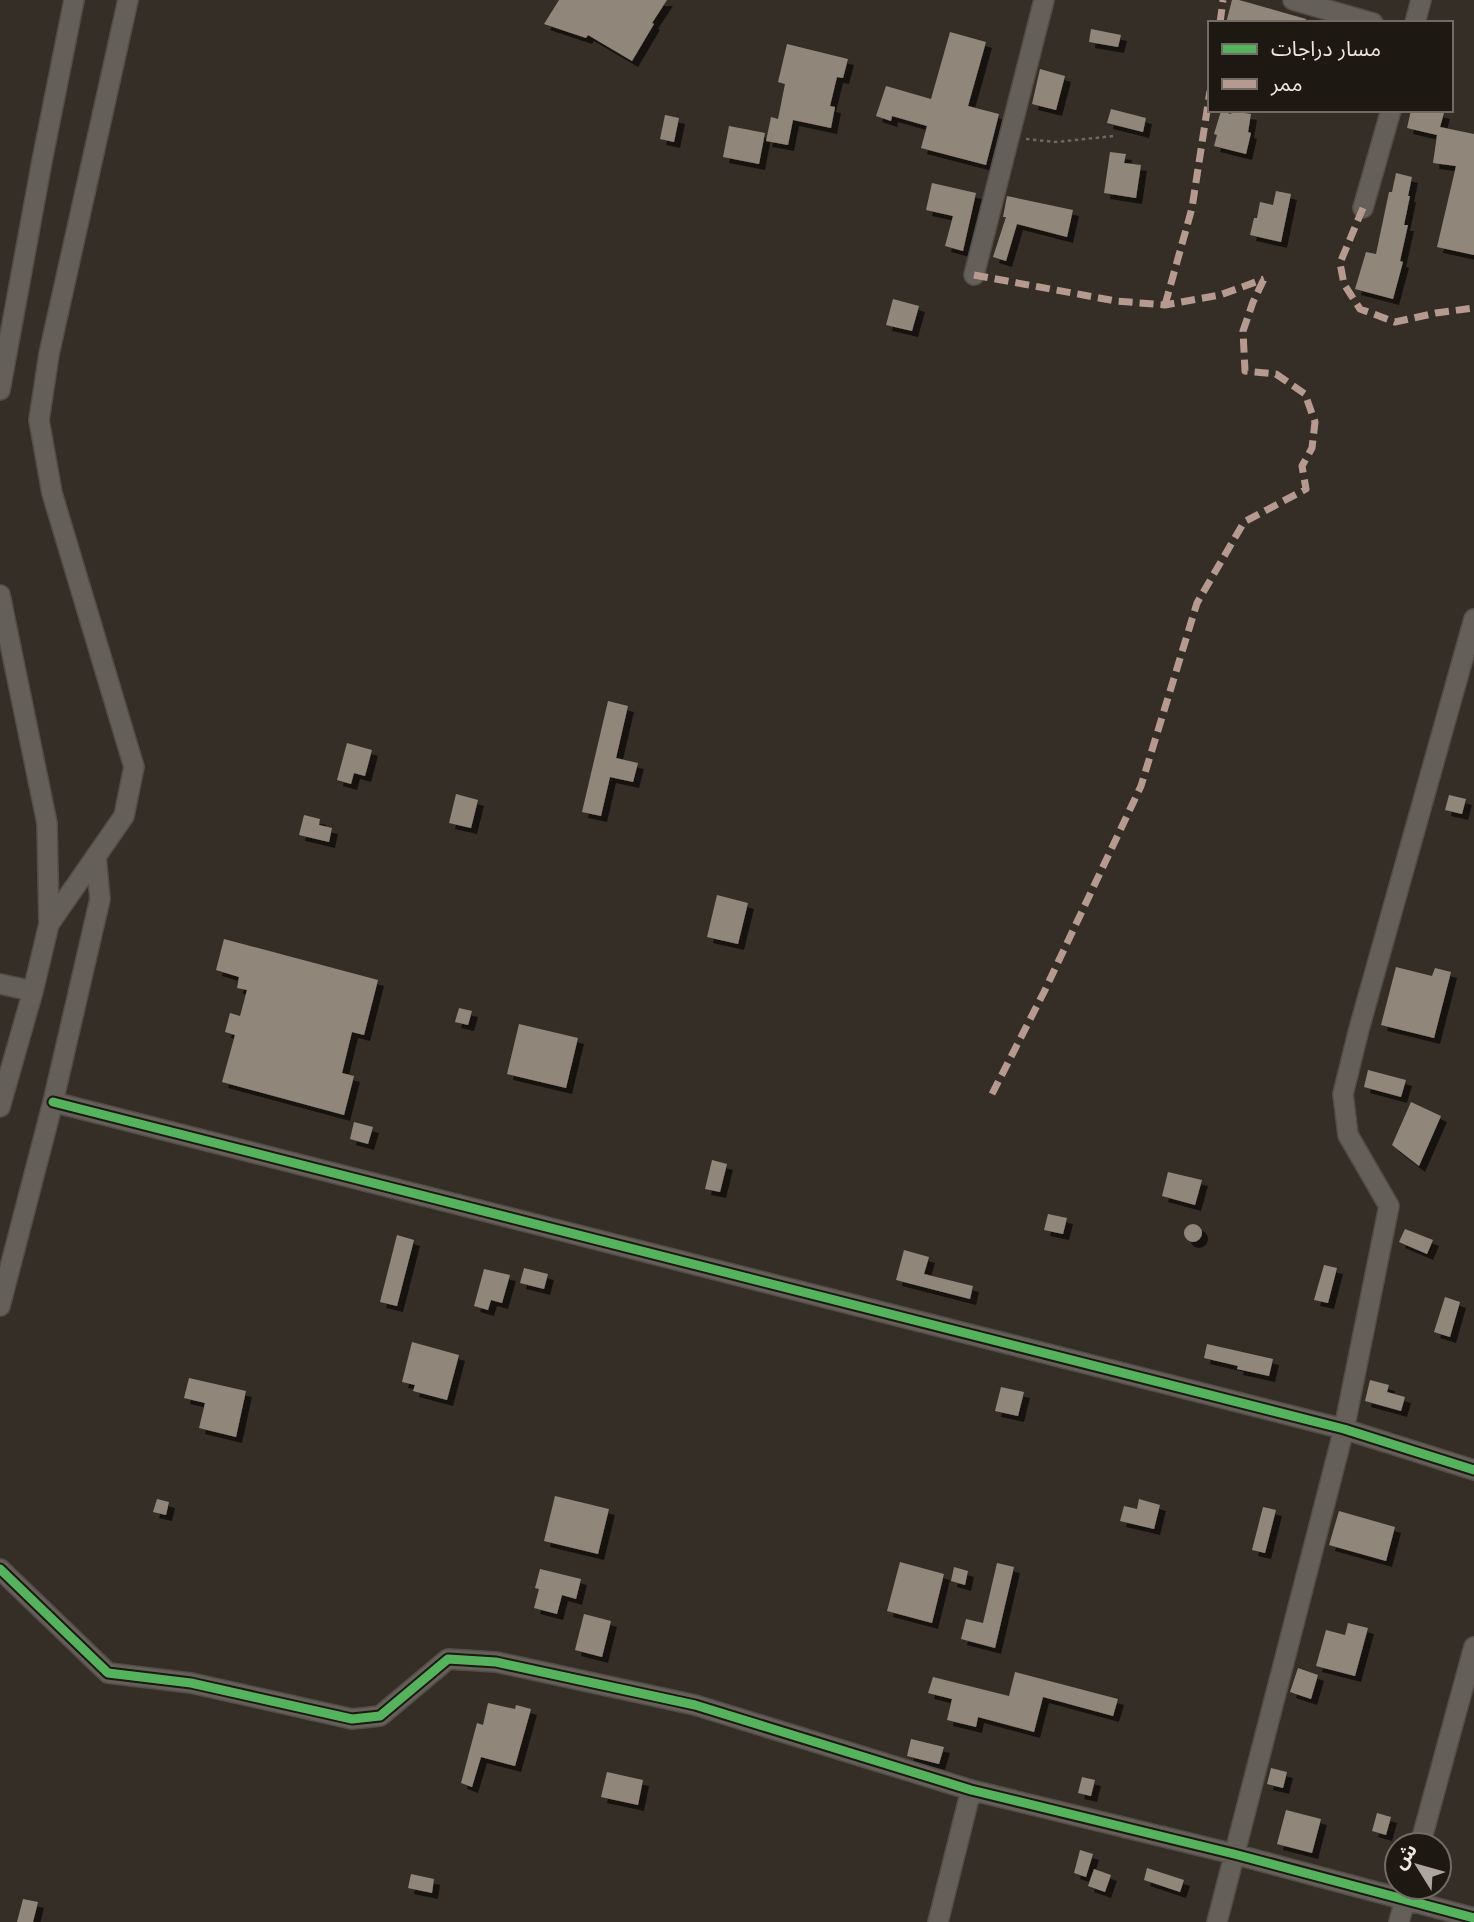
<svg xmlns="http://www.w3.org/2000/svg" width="1474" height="1922" font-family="Quicksand,'Noto Sans Arabic',sans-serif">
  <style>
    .building { fill: #91867a; filter: url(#shadow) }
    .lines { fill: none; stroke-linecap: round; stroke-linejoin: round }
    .minor-casing { stroke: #524d46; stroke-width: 22 }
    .path { stroke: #6c6862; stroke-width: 2.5; stroke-dasharray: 3.5 3.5; stroke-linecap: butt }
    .minor { stroke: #645f59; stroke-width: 19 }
    .quiet { stroke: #b69a8f; stroke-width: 7; stroke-dasharray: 14 7; stroke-linecap: butt }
    .cycleway-casing { stroke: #1d1812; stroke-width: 13 }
    .cycleway { stroke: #56b35d; stroke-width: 9 }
  </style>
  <defs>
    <filter id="shadow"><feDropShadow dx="6" dy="6" stdDeviation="0" flood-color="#0009"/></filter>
  </defs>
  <rect width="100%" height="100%" fill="#352e27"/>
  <!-- building -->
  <path class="building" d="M559 0H667L652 23 654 24 632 61 588 35 586 38 544 24Z
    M1232 0H1239L1306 19V23H1226Z
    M1091 29 1121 35 1118 47 1089 42Z
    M950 32 986 42 968 106 999 114 986 165 921 148 927 126 892 116 891 121 876 116 886 86 931 99Z
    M787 44 848 59 843 78 837 77 830 106 835 107 831 128 793 120 788 145 766 141 771 117 778 119 785 84 778 82Z
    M1040 69 1065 76 1056 110 1032 104Z
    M1111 109 1146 118 1143 132 1107 123Z
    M1411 110H1433L1444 113 1440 127 1474 134V255L1437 247 1456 166 1433 163 1437 135 1407 128Z
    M1221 111 1231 114 1232 111 1251 114 1248 132 1251 133 1246 154 1214 146 1217 135 1214 134Z
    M665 115 679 118 674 142 660 139Z
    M729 126 765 133 759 164 723 157Z
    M1110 152 1126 154 1124 163 1141 165 1136 198 1104 193Z
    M1396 173 1412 177 1408 196H1410L1404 225H1408L1400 261 1403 262 1393 299 1355 289 1366 252 1376 254 1389 192H1392Z
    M932 183 976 193 963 251 945 246 953 216 926 210Z
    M1276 191 1291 194 1281 242 1250 235 1254 218H1257L1260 202 1273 205Z
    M1007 196 1073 210 1067 237 1017 224 1006 261 993 257 1006 217H1003Z
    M893 299 919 306 912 331 886 325Z
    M608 701 628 706 616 758 638 763 633 782 610 777 601 816 582 812Z
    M347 743 372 750 365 776 354 773 351 784 337 780Z
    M456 794 478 800 471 828 449 823Z
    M1449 795 1466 799 1462 814 1445 810Z
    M304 815 320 819 319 825 332 828 329 842 299 835Z
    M717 895 748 903 738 944 707 937Z
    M224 939 378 980 364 1035 352 1032 342 1073 354 1076 344 1115 222 1082 235 1035 225 1032 230 1013 240 1016 247 990 237 988 239 977 216 970Z
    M1396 967 1432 976 1435 968 1451 972 1434 1038 1381 1025Z
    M459 1008 472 1011 468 1025 455 1022Z
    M519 1024 578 1038 566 1088 507 1074Z
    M1368 1070 1406 1080 1401 1097 1364 1087Z
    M1411 1102 1441 1116 1419 1166 1392 1145Z
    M354 1122 373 1127 368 1144 350 1139Z
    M712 1160 727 1164 720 1192 705 1189Z
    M1168 1172 1202 1180 1195 1205 1162 1196Z
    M1048 1214 1067 1218 1063 1234 1044 1230Z
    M1184 1233a9 9 0 1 1 18 0a9 9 0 1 1-18 0Z
    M1405 1229 1433 1240 1427 1254 1399 1242Z
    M397 1235 414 1240 397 1306 380 1302Z
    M904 1250 929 1257 924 1274 973 1286 970 1299 896 1280Z
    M1324 1265 1337 1268 1328 1303 1314 1300Z
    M524 1268 548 1274 544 1289 520 1283Z
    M484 1269 510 1275 502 1303 491 1300 488 1310 474 1306Z
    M1445 1297 1460 1302 1450 1337 1434 1332Z
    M412 1342 459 1355 447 1400 413 1391 415 1385 402 1382Z
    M1207 1344 1273 1359 1269 1376 1237 1369 1238 1366 1204 1358Z
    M189 1378 246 1391 236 1437 199 1428 205 1403 184 1398Z
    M1370 1380 1389 1385 1387 1392 1405 1397 1401 1411 1365 1401Z
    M1001 1387 1024 1392 1018 1416 995 1411Z
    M555 1496 609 1509 598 1554 544 1541Z
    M157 1499 169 1502 166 1515 153 1512Z
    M1139 1499 1160 1505 1154 1529 1120 1521 1124 1506 1137 1509Z
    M1263 1507 1276 1510 1265 1553 1252 1550Z
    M1339 1511 1395 1527 1386 1561 1329 1545Z
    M900 1562 944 1574 932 1623 887 1611Z
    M997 1563 1014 1567 995 1648 961 1639 966 1619 983 1623Z
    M954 1567 968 1571 965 1585 951 1581Z
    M540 1569 581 1579 576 1599 562 1595 557 1614 534 1608 539 1589 535 1588Z
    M584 1614 611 1621 602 1657 575 1650Z
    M1348 1623 1368 1628 1355 1676 1316 1666 1326 1630 1345 1635Z
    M1298 1668 1318 1675 1311 1699 1290 1692Z
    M1015 1672 1118 1699 1113 1716 1043 1697 1034 1732 978 1717 976 1727 947 1720 952 1699 928 1693 933 1677 1009 1696Z
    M488 1703 515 1709 516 1705 531 1709 515 1766 481 1757 472 1787 461 1783 477 1723 483 1725Z
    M911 1739 944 1747 939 1764 907 1756Z
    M1271 1768 1287 1772 1283 1788 1267 1784Z
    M607 1772 643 1780 638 1805 601 1797Z
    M1082 1777 1095 1780 1091 1796 1078 1793Z
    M1286 1810 1321 1819 1312 1853 1277 1844Z
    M1377 1813 1391 1817 1386 1835 1372 1831Z
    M1080 1850 1093 1854 1086 1877 1074 1873Z
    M1147 1868 1184 1880 1180 1892 1144 1880Z
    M1094 1869 1111 1875 1105 1892 1088 1886Z
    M411 1874 434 1879 432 1893 408 1888Z
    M23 1899 38 1902 33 1922H17Z"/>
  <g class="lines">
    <!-- minor casing -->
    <g class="minor-casing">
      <path id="minor" d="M1293 0 1373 23
        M1415 23 1421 0
        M1363 208 1391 110
        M974 275 1044 0
        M0 390 42 161 74 0
        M0 595 47 823 49 924 33 991 0 1107
        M49 924 124 816 134 767 52 493 39 420 49 354 128 0
        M0 984 33 991
        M53 1102 1344 1429 1474 1470
        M0 1306 53 1102 100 899 96 856
        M0 1569 108 1673 191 1683 352 1719 380 1716 448 1659 496 1662 695 1705 971 1790 1234 1854 1474 1918
        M1420 1845 1474 1647
        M938 1922 971 1790
        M1217 1922 1344 1429 1389 1206 1348 1135 1343 1094 1359 1029 1474 619
        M1399 1922 1408 1889"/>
    </g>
    <!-- path -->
    <path class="path" d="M1026 139 1056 142 1114 136"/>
    <!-- minor -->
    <use href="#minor" class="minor"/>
    <!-- quiet -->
    <path class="quiet" d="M1220 23 1223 0
      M1363 208 1340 263 1344 284 1360 309 1395 322 1436 313 1474 308
      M974 275 1116 301 1165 305 1220 295 1264 279
      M1165 305 1192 208 1210 91
      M992 1094 1044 992 1141 786 1197 603 1244 522 1306 489 1302 466 1312 448 1315 422 1305 394 1276 374 1245 371 1243 331 1253 302 1264 279"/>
    <!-- cycleway casing -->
    <g class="cycleway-casing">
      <path id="cycleway" d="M53 1102 1344 1429 1474 1470
        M0 1569 108 1673 191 1683 352 1719 380 1716 448 1659 496 1662 695 1705 971 1790 1234 1854 1474 1918"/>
    </g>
    <!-- cycleway -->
    <use href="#cycleway" class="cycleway"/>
  </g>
  <!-- legend -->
  <rect x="1208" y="21" width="245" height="91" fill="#1d1812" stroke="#716b64" stroke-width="2"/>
  <rect x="1222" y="44" width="35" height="10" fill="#56b35d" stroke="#716b64" stroke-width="2"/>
  <text x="1271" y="56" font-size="21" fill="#efe7de">مسار دراجات</text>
  <rect x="1222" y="79" width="35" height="10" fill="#b69a8f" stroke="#716b64" stroke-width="2"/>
  <text x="1271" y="91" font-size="21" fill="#efe7de">ممر</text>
  <!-- north arrow -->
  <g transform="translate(1418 1866) rotate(307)"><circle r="33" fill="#1d1812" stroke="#716b64" stroke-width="2"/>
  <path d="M0-5L12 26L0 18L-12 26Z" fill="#aea69e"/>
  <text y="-10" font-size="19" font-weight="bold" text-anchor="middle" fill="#efe7de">ش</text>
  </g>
</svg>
